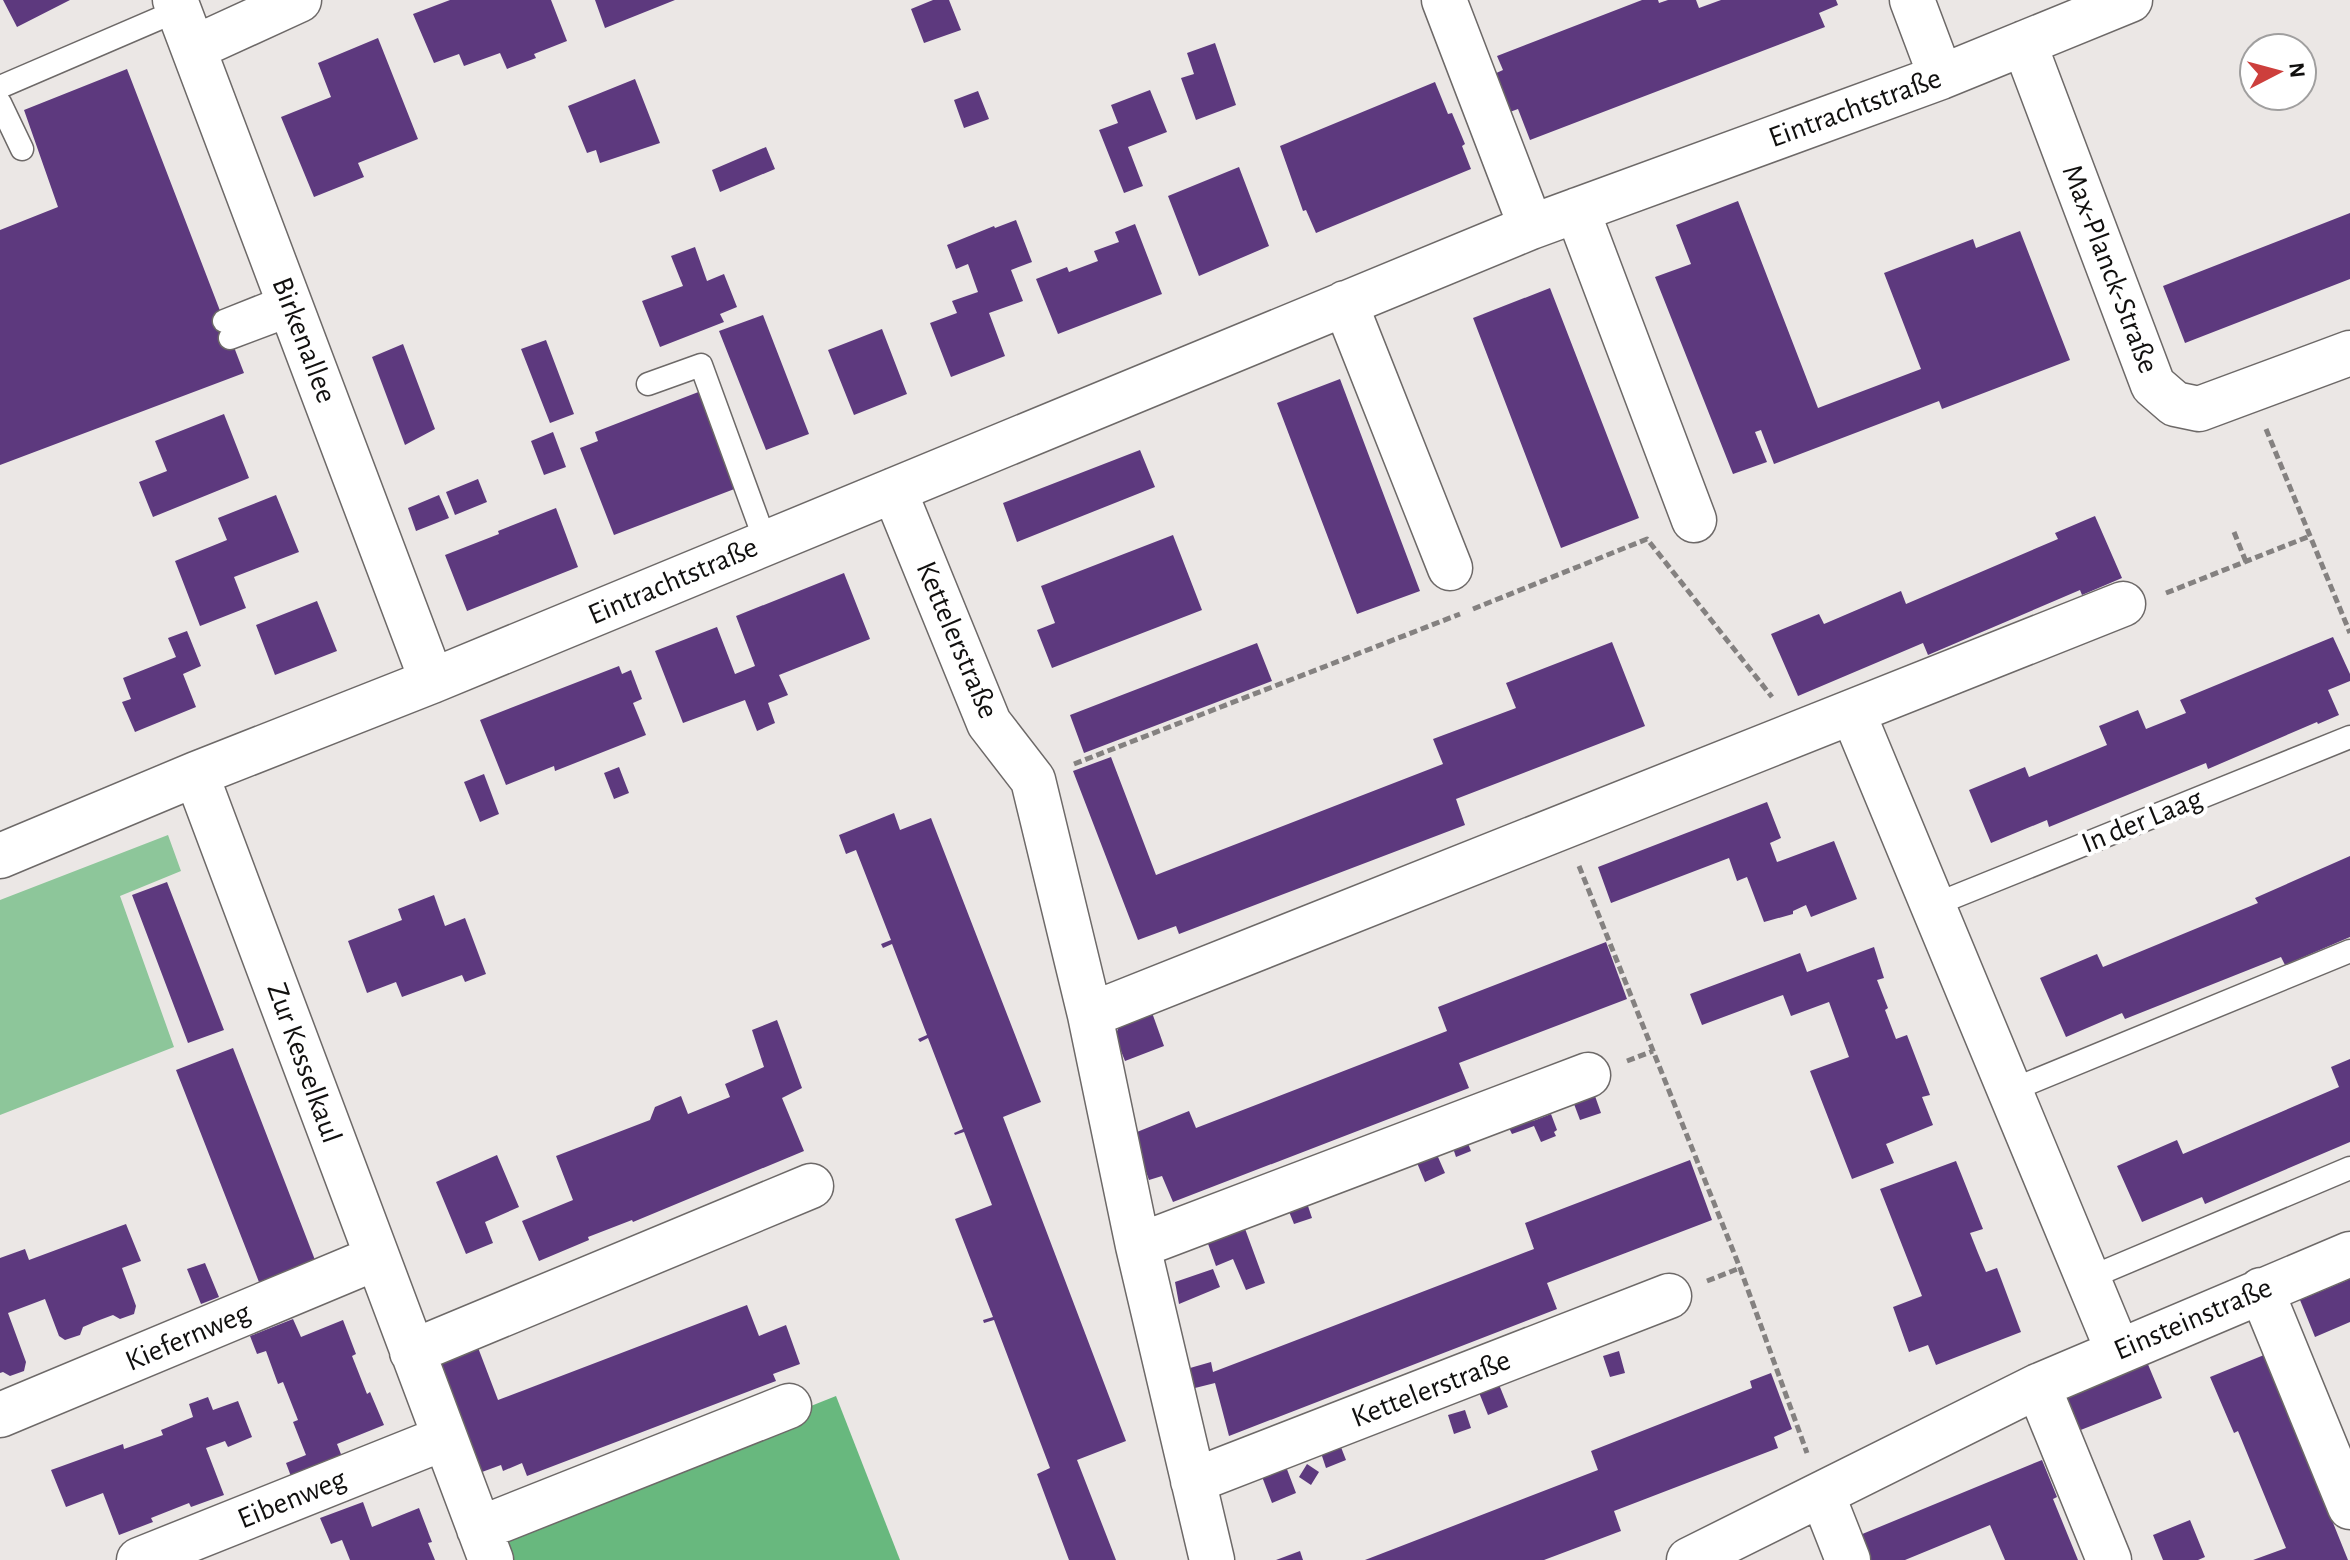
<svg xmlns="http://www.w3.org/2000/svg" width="2350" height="1560" font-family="'Alegreya Sans',sans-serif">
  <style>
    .green { fill: #8dc69a }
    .forest { fill: #68b87e }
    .building { fill: #5d397e }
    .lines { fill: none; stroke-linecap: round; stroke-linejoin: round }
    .service-casing { stroke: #6d6968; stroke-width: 25 }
    .minor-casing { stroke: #6d6968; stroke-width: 47 }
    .path { stroke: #848180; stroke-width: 5; stroke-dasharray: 8 4; stroke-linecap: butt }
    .service { stroke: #fff; stroke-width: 22 }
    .minor { stroke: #fff; stroke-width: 44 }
    .labels { text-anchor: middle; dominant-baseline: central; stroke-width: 8; stroke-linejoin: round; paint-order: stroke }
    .street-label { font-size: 30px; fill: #11100f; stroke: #fff }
  </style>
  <rect width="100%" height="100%" fill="#ebe7e5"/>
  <!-- green -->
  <path class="green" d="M168 835 181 871 120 896 174 1047 0 1115V900Z"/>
  <!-- forest -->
  <path class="forest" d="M836 1396 900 1560H511L501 1530Z"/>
  <!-- building -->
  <path class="building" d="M3 0H70L17 27Z
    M450 0H551L567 41 534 54 536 58 507 69 500 53 464 66 459 54 434 63 413 14Z
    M595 0H675L605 28Z
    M933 0H949L961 30 924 43 911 9Z
    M1642 0H1658L1659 3 1668 0H1696L1699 8 1721 0H1836L1838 5 1819 13 1825 27 1530 140 1518 109 1499 116 1485 78 1503 70 1497 56Z
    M378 38 418 139 358 163 364 177 314 197 281 117 331 97 318 63Z
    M1215 43 1236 105 1196 120 1181 78 1194 74 1187 53Z
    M127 69 244 373 0 465V230L58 207 24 110Z
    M635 79 660 143 600 163 596 150 587 153 568 106Z
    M1435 82 1448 114 1452 113 1465 144 1462 146 1471 169 1316 233 1306 210 1303 211 1280 146Z
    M1150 90 1167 132 1128 147 1143 186 1124 193 1099 130 1118 123 1111 105Z
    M978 91 989 119 964 128 954 100Z
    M766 147 775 169 720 192 712 170Z
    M1239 167 1269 246 1199 276 1168 196Z
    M1738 201 1818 408 1921 369 1884 273 1973 239 1976 248 2020 231 2070 360 1942 409 1939 401 1774 464 1761 430 1755 432 1767 462 1733 474 1655 277 1691 264 1676 225Z
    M2350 213V279L2185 343 2163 286Z
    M1016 220 1032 262 1011 270 1023 301 989 313 1005 356 951 377 930 323 957 313 952 301 978 292 968 264 956 269 947 245 994 226 995 228Z
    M1135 224 1162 294 1058 334 1036 279 1067 267 1069 272 1098 261 1094 251 1119 242 1115 232Z
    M695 247 707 281 724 274 737 307 720 314 724 322 660 347 642 301 683 286 671 256Z
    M1550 288 1639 518 1561 548 1473 318Z
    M763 315 809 434 766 450 719 331Z
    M882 329 907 394 854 415 828 350Z
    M546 340 574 414 550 423 521 349Z
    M403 344 435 429 405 445 372 357Z
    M1340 379 1420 591 1357 614 1277 403Z
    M701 391 737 488 614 535 580 448 598 441 595 432Z
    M224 414 249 478 153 517 139 482 167 471 155 441Z
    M553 432 566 467 544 475 531 441Z
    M1140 450 1155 487 1017 542 1003 503Z
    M478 479 487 502 455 515 446 492Z
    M276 495 299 552 234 577 246 608 200 626 175 561 227 540 218 518Z
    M439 495 449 518 416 531 408 508Z
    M556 508 578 567 467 611 445 555 499 534 498 531Z
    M2095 516 2122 578 2082 595 2080 590 1928 655 1923 643 1798 696 1771 634 1819 614 1824 624 1901 591 1906 604 2058 539 2055 533Z
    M1173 535 1202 610 1052 668 1037 630 1055 623 1041 586Z
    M844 573 870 639 779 675 788 695 768 703 775 723 757 731 745 700 683 723 655 651 717 627 735 674 755 666 736 616Z
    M317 601 337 651 275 675 256 625Z
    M187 631 201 666 183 674 196 707 135 732 122 702 131 699 123 678 176 657 168 638Z
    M2333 637 2350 674V681L2328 690 2339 715 2318 724 2317 722 2208 769 2206 763 2049 827 2047 820 1991 843 1969 790 2025 767 2029 777 2107 745 2099 726 2138 710 2146 729 2186 713 2180 700Z
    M1612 642 1645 726 1456 799 1465 825 1179 934 1176 926 1138 940 1073 771 1111 757 1156 875 1443 764 1433 739 1516 708 1506 683Z
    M1257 643 1272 681 1084 753 1070 715Z
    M619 666 622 674 631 670 642 699 633 703 646 735 555 771 554 766 506 785 480 720Z
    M619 767 629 793 614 799 604 773Z
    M484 774 499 814 480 822 464 782Z
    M1767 802 1781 838 1770 843 1777 862 1834 841 1857 899 1811 917 1806 905 1793 911V914L1764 922 1747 877 1737 881 1729 858 1611 903 1598 867Z
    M894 813 900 830 931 818 1041 1102 1003 1117 1126 1441 1077 1460 1116 1560H1069L1037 1474 1050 1468 994 1320 984 1323 983 1320 993 1317 955 1219 992 1205 964 1132 955 1135 954 1133 963 1129 928 1038 920 1042 918 1039 927 1035 892 944 883 948 881 944 891 940 856 850 846 854 839 835Z
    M2350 856V937L2285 965 2281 957 2125 1019 2122 1013 2066 1037 2040 978 2097 954 2103 967 2258 903 2255 898Z
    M167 882 224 1030 188 1043 132 895Z
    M434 895 445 926 465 918 486 974 465 982 462 975 402 997 396 982 367 993 348 941 402 920 398 909Z
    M1606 942 1627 999 1459 1063 1469 1088 1173 1202 1162 1176 1149 1180 1132 1134 1189 1111 1196 1128 1447 1031 1438 1007Z
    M1874 947 1884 978 1877 980 1888 1008 1885 1010 1896 1039 1907 1035 1930 1095 1922 1097 1933 1125 1886 1144 1894 1163 1852 1179 1810 1071 1849 1057 1829 1002 1791 1016 1783 995 1702 1025 1690 994 1800 953 1807 972Z
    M1150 1007 1164 1046 1125 1061 1115 1036 1118 1029 1125 1019Z
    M777 1020 802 1088 782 1098 804 1151 633 1222 632 1220 588 1237 589 1240 539 1261 522 1221 573 1200 556 1156 650 1120 655 1107 681 1096 688 1114 730 1097 725 1084 764 1067 752 1030Z
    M233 1048 315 1260 259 1282 176 1070Z
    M2350 1059V1142L2205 1204 2202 1197 2142 1222 2117 1166 2177 1140 2183 1154 2339 1087 2331 1067Z
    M1595 1096 1601 1113 1580 1120 1574 1104Z
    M1527 1111 1533 1121 1551 1114 1557 1130 1554 1132 1556 1136 1541 1142 1534 1126 1512 1134 1505 1120Z
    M1465 1136 1471 1151 1456 1157 1451 1142Z
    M1435 1150 1445 1173 1425 1182 1415 1158Z
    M497 1155 519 1207 485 1222 493 1243 466 1254 436 1182Z
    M1690 1160 1712 1220 1547 1283 1557 1309 1229 1436 1215 1383 1195 1388 1190 1368 1211 1362 1213 1372 1534 1249 1525 1223Z
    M1956 1161 1983 1229 1970 1233 1978 1253 1986 1272 1997 1268 2021 1332 1936 1365 1928 1345 1909 1352 1893 1307 1922 1296 1880 1189Z
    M1307 1203 1312 1218 1294 1224 1288 1209Z
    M126 1224 141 1261 122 1268 136 1306 134 1314 120 1319 113 1315 97 1321 83 1327 80 1335 65 1340 59 1336 45 1299 8 1313 26 1362 24 1371 10 1376 3 1372 0 1373V1258L25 1249 29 1260Z
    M1244 1226 1265 1283 1246 1290 1233 1259 1216 1266 1207 1241Z
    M205 1263 219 1297 201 1304 187 1269Z
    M1213 1269 1220 1287 1179 1304 1175 1282Z
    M2350 1279V1322L2315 1337 2300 1300Z
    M747 1305 759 1336 786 1325 800 1364 773 1374 776 1381 527 1476 522 1463 503 1471 501 1465 482 1472 439 1359 477 1345 498 1400Z
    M293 1319 301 1337 343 1320 356 1354 352 1356 367 1394 370 1392 384 1425 337 1444 346 1467 295 1487 286 1463 306 1455 293 1422 298 1420 283 1382 278 1384 266 1351 257 1354 250 1336Z
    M1619 1351 1625 1373 1610 1377 1603 1356Z
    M2264 1355 2319 1488 2348 1560H2253L2286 1548 2238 1431 2234 1433 2210 1377Z
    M2147 1362 2162 1398 2073 1433 2059 1397Z
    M1771 1373 1792 1429 1774 1437 1778 1448 1614 1511 1621 1531 1544 1560H1365L1598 1470 1591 1451 1752 1388 1750 1381Z
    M1498 1382 1508 1407 1488 1415 1478 1390Z
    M208 1397 213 1410 238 1401 252 1437 228 1447 225 1441 206 1448 224 1495 191 1507 189 1503 151 1518 153 1522 119 1535 103 1493 66 1507 51 1470 123 1444 124 1449 163 1435 161 1430 193 1417 189 1404Z
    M1465 1410 1471 1428 1454 1434 1448 1415Z
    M1339 1442 1346 1460 1326 1468 1320 1450Z
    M2042 1460 2057 1497 2053 1499 2078 1560H2005L1990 1525 1905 1560H1865L1855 1537Z
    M1285 1464 1296 1493 1272 1503 1261 1474Z
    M1307 1464 1319 1472 1311 1485 1299 1477Z
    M363 1502 372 1527 419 1508 432 1542 428 1543 435 1560H350L342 1540 331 1544 320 1518Z
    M2190 1520 2205 1557 2198 1560H2163L2153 1535Z
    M1300 1551 1303 1560H1276Z"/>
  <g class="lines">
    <!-- service casing -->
    <g class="service-casing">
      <path id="service" d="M0 87 179 10
        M0 103 22 149
        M224 321 287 296
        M230 338 294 314
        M648 384 701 365 766 543
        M1934 905 2350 737
        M2012 1090 2350 951
        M2089 1278 2350 1168"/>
    </g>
    <!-- minor casing -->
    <g class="minor-casing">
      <path id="minor" d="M175 0 432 681
        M1444 0 1531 227
        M1912 0 1941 77
        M2024 43 2153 385 2175 404 2199 409 2350 353
        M194 48 299 0
        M1577 210 1694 520
        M1345 303 1450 568
        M894 490 989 723 1033 780 1090 1015 1138 1246 1212 1560
        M1853 713 2118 1351
        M196 774 491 1560
        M0 856 196 774 432 681 1531 227 1941 77 2130 0
        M1090 1015 2123 604
        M1138 1246 1588 1075
        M2261 1290 2350 1507
        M412 1352 811 1186
        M2038 1386 2109 1560
        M0 1415 376 1258
        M1193 1481 1669 1296
        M1822 1494 1848 1560
        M479 1529 789 1406
        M139 1560 444 1438
        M1689 1560 2038 1386 2350 1254"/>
    </g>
    <!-- path -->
    <path class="path" d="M2266 429 2350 633
      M2234 532 2246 562
      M2166 593 2310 536
      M1473 609 1647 539 1772 697
      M1074 764 1460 614
      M1579 866 1740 1268 1807 1453
      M1627 1061 1653 1051
      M1707 1281 1740 1268"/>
    <!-- service -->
    <use href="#service" class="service"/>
    <!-- minor -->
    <use href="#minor" class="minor"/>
  </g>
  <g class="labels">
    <!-- street labels -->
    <g class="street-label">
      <text transform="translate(1855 108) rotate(-20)">Eintrachtstraße</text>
      <text transform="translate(2110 269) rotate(69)">Max-Planck-Straße</text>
      <text transform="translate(304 340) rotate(69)">Birkenallee</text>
      <text transform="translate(673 581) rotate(-23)">Eintrachtstraße</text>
      <text transform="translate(957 640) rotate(67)">Kettelerstraße</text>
      <text transform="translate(2142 821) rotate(-22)">In der Laag</text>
      <text transform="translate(304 1063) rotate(70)">Zur Kesselkaul</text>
      <text transform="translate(2193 1319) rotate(-23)">Einsteinstraße</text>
      <text transform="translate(188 1337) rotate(-23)">Kiefernweg</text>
      <text transform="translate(1431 1389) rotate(-21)">Kettelerstraße</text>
      <text transform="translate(292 1499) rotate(-22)">Eibenweg</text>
    </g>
  </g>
  <!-- north arrow -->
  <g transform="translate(2278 72) rotate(84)"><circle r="38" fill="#ffffff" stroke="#a09f9f" stroke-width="2"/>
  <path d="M0-6L14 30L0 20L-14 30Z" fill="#cd3f3c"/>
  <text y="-12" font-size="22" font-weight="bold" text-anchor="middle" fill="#11100f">N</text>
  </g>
</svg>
